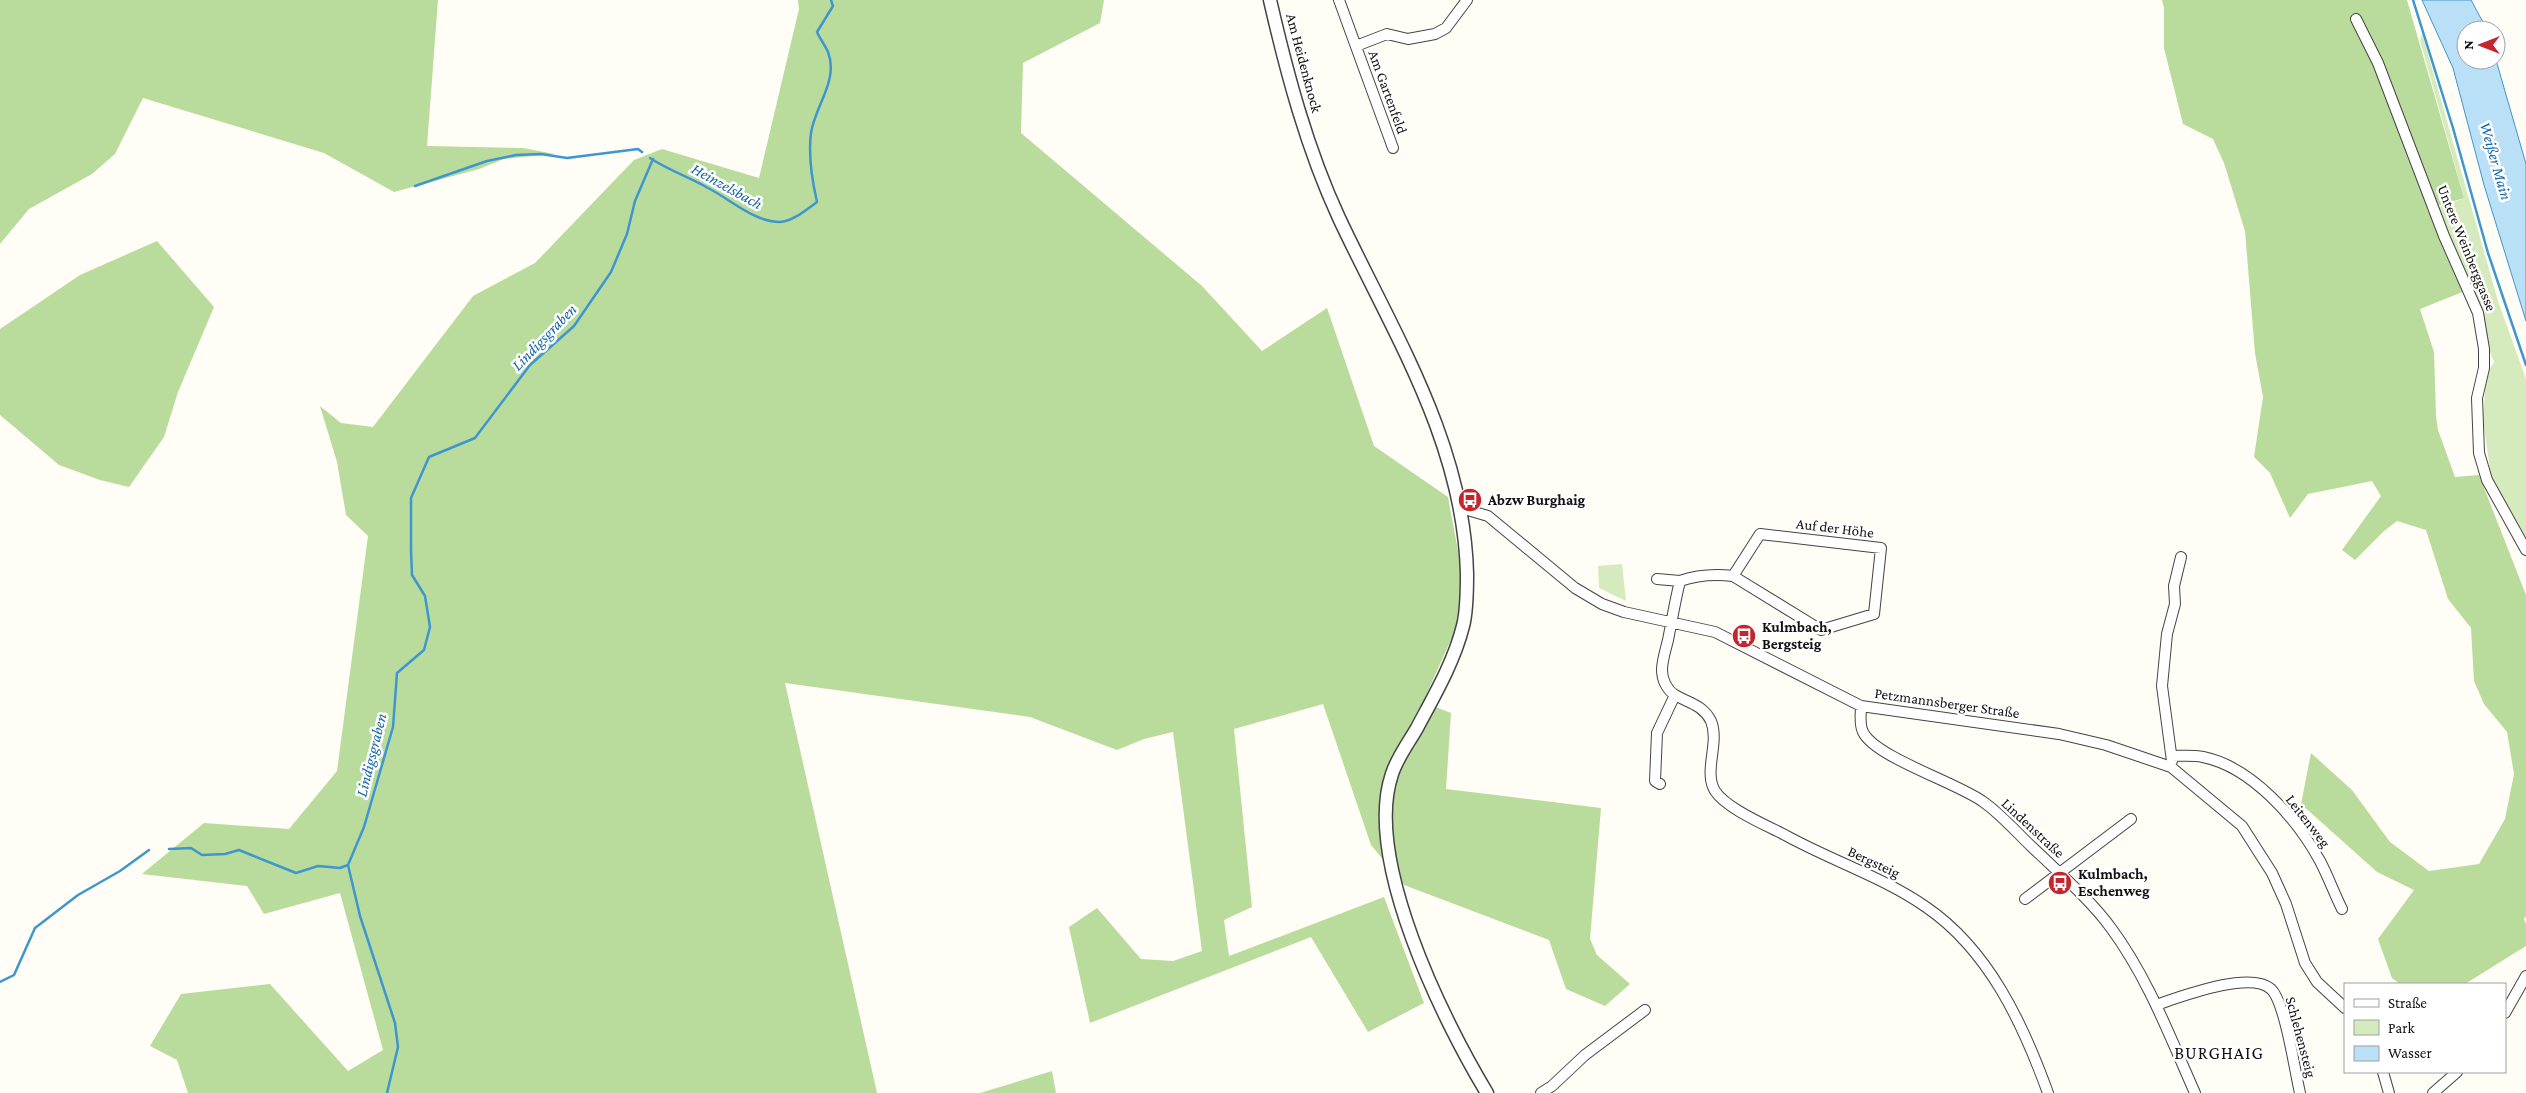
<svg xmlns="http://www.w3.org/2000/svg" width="2526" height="1093" font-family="'Crimson Pro',serif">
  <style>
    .green { fill: #d5ebbd }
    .forest { fill: #b9dc9c }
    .water { fill: #b9e0f7; stroke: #3f96cf }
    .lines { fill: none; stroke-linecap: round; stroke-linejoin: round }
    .stream { stroke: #3f96cf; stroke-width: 2.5 }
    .minor-casing { stroke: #444; stroke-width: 12 }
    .tertiary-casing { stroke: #444; stroke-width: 15 }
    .minor { stroke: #fff; stroke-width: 10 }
    .tertiary { stroke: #fff; stroke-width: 12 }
    .labels { text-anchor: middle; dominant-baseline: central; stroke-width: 5; stroke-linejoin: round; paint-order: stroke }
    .street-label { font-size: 15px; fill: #111; stroke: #fff }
    .poi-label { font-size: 15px; font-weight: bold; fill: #111; stroke: #fff; text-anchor: start }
    .water-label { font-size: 16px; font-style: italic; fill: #1768a6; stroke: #fff }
    .quarter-label { font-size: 18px; letter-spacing: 1px; fill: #111; stroke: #fff }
  </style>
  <rect width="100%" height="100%" fill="#fffdf5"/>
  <!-- green -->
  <path class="green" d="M2422 33 2498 301 2526 379V540L2491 477 2483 419 2486 375 2494 362 2434 209 2464 198 2420 40Z
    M1622 564 1626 601 1599 588 1598 566Z"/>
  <!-- forest -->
  <path class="forest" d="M0 0H438L427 146 523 148 555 154 504 159 479 169 394 192 324 153 143 98 115 154 92 174 29 209 0 244Z
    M798 0H1104L1100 23 1023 63 1021 133 1202 286 1262 351 1327 308 1374 446 1448 497 1461 567 1459 622 1423 702 1451 713 1446 789 1601 808 1590 939 1597 955 1630 984 1605 1006 1566 989 1549 940 1404 885 1371 845 1323 704 1234 729 1252 907 1224 920 1229 956 1384 897 1424 1003 1368 1032 1311 937 1090 1023 1069 927 1097 908 1141 959 1173 961 1202 951 1173 732 1144 739 1117 750 1030 717 785 683 877 1093H188L177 1060 150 1046 181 994 270 984 348 1071 383 1050 340 893 264 914 247 886 142 874 204 823 289 829 337 771 368 536 346 515 337 462 320 406 341 423 373 427 473 296 535 263 634 160 662 149 759 178 799 9Z
    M2162 0H2407L2464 198 2427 209 2465 291 2420 309 2434 352 2436 416 2438 430 2455 477 2479 475 2526 595V916L2524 919 2526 924V946L2465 984H2400L2392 978 2378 939 2414 890 2377 872 2301 804 2311 753 2352 790 2390 842 2429 871 2479 864 2505 819 2514 774 2507 732 2484 704 2474 681 2471 628 2448 599 2426 530 2397 521 2384 531 2355 560 2342 550 2381 496 2372 481 2308 494 2290 518 2270 473 2254 457 2263 397 2255 353 2245 231 2224 163 2213 139 2183 124 2164 48V8Z
    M157 241 214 307 178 392 164 437 129 487 100 480 59 465 0 415V329L80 275Z
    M1052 1071 1056 1093H980Z"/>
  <!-- water -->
  <path class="water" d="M2422 0H2471L2485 26 2487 30H2466V60H2496L2526 164V321L2484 185 2453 68Z"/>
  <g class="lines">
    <!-- stream -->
    <path class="stream" d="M2413 0 2453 128 2488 253 2526 365
      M650 158C668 170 689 177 708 188 730 199 754 222 780 222 792 222 807 209 817 202 812 180 808 156 811 133 815 106 839 80 828 52 825 45 820 39 817 32L833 6 831 0
      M415 186 487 161 516 155 541 154 567 158 638 149 642 152
      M169 849 191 848 202 855 225 854 239 850 296 873 318 866 340 868 348 865
      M0 982 14 975 35 928 78 895 120 871 149 850
      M387 1093 398 1047 395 1023 360 916 348 865 364 827 393 727 397 673 424 650 430 627 425 596 412 575 411 550V498L429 457 475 438 530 365 574 326 611 272 627 234 635 201 653 159"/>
    <!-- minor casing -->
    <g class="minor-casing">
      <path id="minor" d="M1339 0 1393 148
        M2356 19 2378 63 2444 236 2478 313 2484 349V368L2477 398 2479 453 2487 480 2526 550
        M1356 46 1387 34 1408 39 1435 34 1446 28 1467 0
        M1461 508 1488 516 1575 588 1602 604 1624 612 1715 632 1861 706 2059 734 2106 745 2171 767 2242 826 2272 873 2286 904 2305 963 2317 982 2345 1008
        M1733 576 1760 534 1881 548 1874 614 1821 630 1733 576C1716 574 1697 575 1680 581 1675 601 1672 620 1668 640 1666 649 1662 660 1662 670 1662 680 1667 690 1675 695 1689 703 1703 705 1711 721 1720 743 1703 771 1715 791 1727 809 1766 825 1785 835 1830 860 1885 878 1926 907 1989 950 2023 1024 2048 1093
        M1657 579 1680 581
        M1861 706C1861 714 1859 724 1863 732 1875 757 1955 782 1982 801 2000 813 2016 832 2032 847 2058 872 2090 899 2111 928 2148 978 2170 1037 2195 1093
        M2172 756C2183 756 2193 755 2203 757 2252 767 2297 819 2320 861 2328 876 2334 893 2342 909
        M2172 761 2162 686 2167 634 2175 604 2174 586 2181 557
        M1660 784 1655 781 1657 733 1675 695
        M2025 899 2131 819
        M2156 1005C2180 997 2250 970 2271 989 2285 1002 2295 1072 2300 1093
        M2505 1013 2526 976
        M2383 1072 2389 1093
        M1541 1093 1552 1086 1585 1055 1645 1010
        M2433 1093 2457 1072"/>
    </g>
    <!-- tertiary casing -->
    <g class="tertiary-casing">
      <path id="tertiary" d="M1270 0C1287 74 1307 149 1339 218 1393 333 1464 443 1467 574 1467 590 1467 611 1463 626 1454 662 1434 696 1417 728 1409 742 1397 758 1392 774 1363 859 1443 1020 1487 1093"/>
    </g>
    <!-- minor -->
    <use href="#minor" class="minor"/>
    <!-- tertiary -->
    <use href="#tertiary" class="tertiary"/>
  </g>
  <!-- icons -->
  <defs>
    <g id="bus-disc" transform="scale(1.25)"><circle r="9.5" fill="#c4262e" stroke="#fff"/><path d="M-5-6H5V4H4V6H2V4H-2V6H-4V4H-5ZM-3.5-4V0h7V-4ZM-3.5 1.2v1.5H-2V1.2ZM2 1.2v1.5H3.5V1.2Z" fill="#fff"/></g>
  </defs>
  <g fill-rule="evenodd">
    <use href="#bus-disc" x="1470" y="500"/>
    <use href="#bus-disc" x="1744" y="636"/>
    <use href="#bus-disc" x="2060" y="883"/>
  </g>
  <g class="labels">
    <!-- street labels -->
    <g class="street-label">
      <text transform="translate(1304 63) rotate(75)">Am Heidenknock</text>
      <text transform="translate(1388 92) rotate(70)">Am Gartenfeld</text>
      <text transform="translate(2467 248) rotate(68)">Untere Weinberggasse</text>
      <text transform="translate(1835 528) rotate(7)">Auf der Höhe</text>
      <text transform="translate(1947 703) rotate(8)">Petzmannsberger Straße</text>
      <text transform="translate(2308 821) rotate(52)">Leitenweg</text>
      <text transform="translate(2033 828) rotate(43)">Lindenstraße</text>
      <text transform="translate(1874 862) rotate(25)">Bergsteig</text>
      <text transform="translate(2301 1037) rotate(75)">Schlehensteig</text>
    </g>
    <!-- poi labels -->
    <g class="poi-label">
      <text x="1488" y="500">Abzw Burghaig</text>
      <text x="1762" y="627">Kulmbach,<tspan x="1762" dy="17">Bergsteig</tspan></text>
      <text x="2078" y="874">Kulmbach,<tspan x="2078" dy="17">Eschenweg</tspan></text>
    </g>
    <!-- water labels -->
    <g class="water-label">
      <text transform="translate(2496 161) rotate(74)">Weißer Main</text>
      <text transform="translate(727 186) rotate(29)">Heinzelsbach</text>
      <text transform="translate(544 337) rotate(-46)">Lindigsgraben</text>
      <text transform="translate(371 755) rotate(-76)">Lindigsgraben</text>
    </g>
    <!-- quarter labels -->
    <g class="quarter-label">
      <text x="2219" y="1053">BURGHAIG</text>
    </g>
  </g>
  <!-- legend -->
  <rect x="2344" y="983" width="162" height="90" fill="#ffffff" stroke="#a0a0a0"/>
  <rect x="2354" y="999" width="25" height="8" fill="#ffffff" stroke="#a0a0a0"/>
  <text x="2388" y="1008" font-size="15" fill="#111111">Straße</text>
  <rect x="2354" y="1020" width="25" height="15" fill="#d5ebbd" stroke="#a0a0a0"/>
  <text x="2388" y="1033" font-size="15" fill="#111111">Park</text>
  <rect x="2354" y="1046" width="25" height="15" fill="#b9e0f7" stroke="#a0a0a0"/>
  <text x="2388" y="1058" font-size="15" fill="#111111">Wasser</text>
  <!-- north arrow -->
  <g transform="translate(2481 45) rotate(270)"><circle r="24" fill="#ffffff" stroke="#a0a0a0"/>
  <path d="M0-4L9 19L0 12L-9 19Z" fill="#c4262e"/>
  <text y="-8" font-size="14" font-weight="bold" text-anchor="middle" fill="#111111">N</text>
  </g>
</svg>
